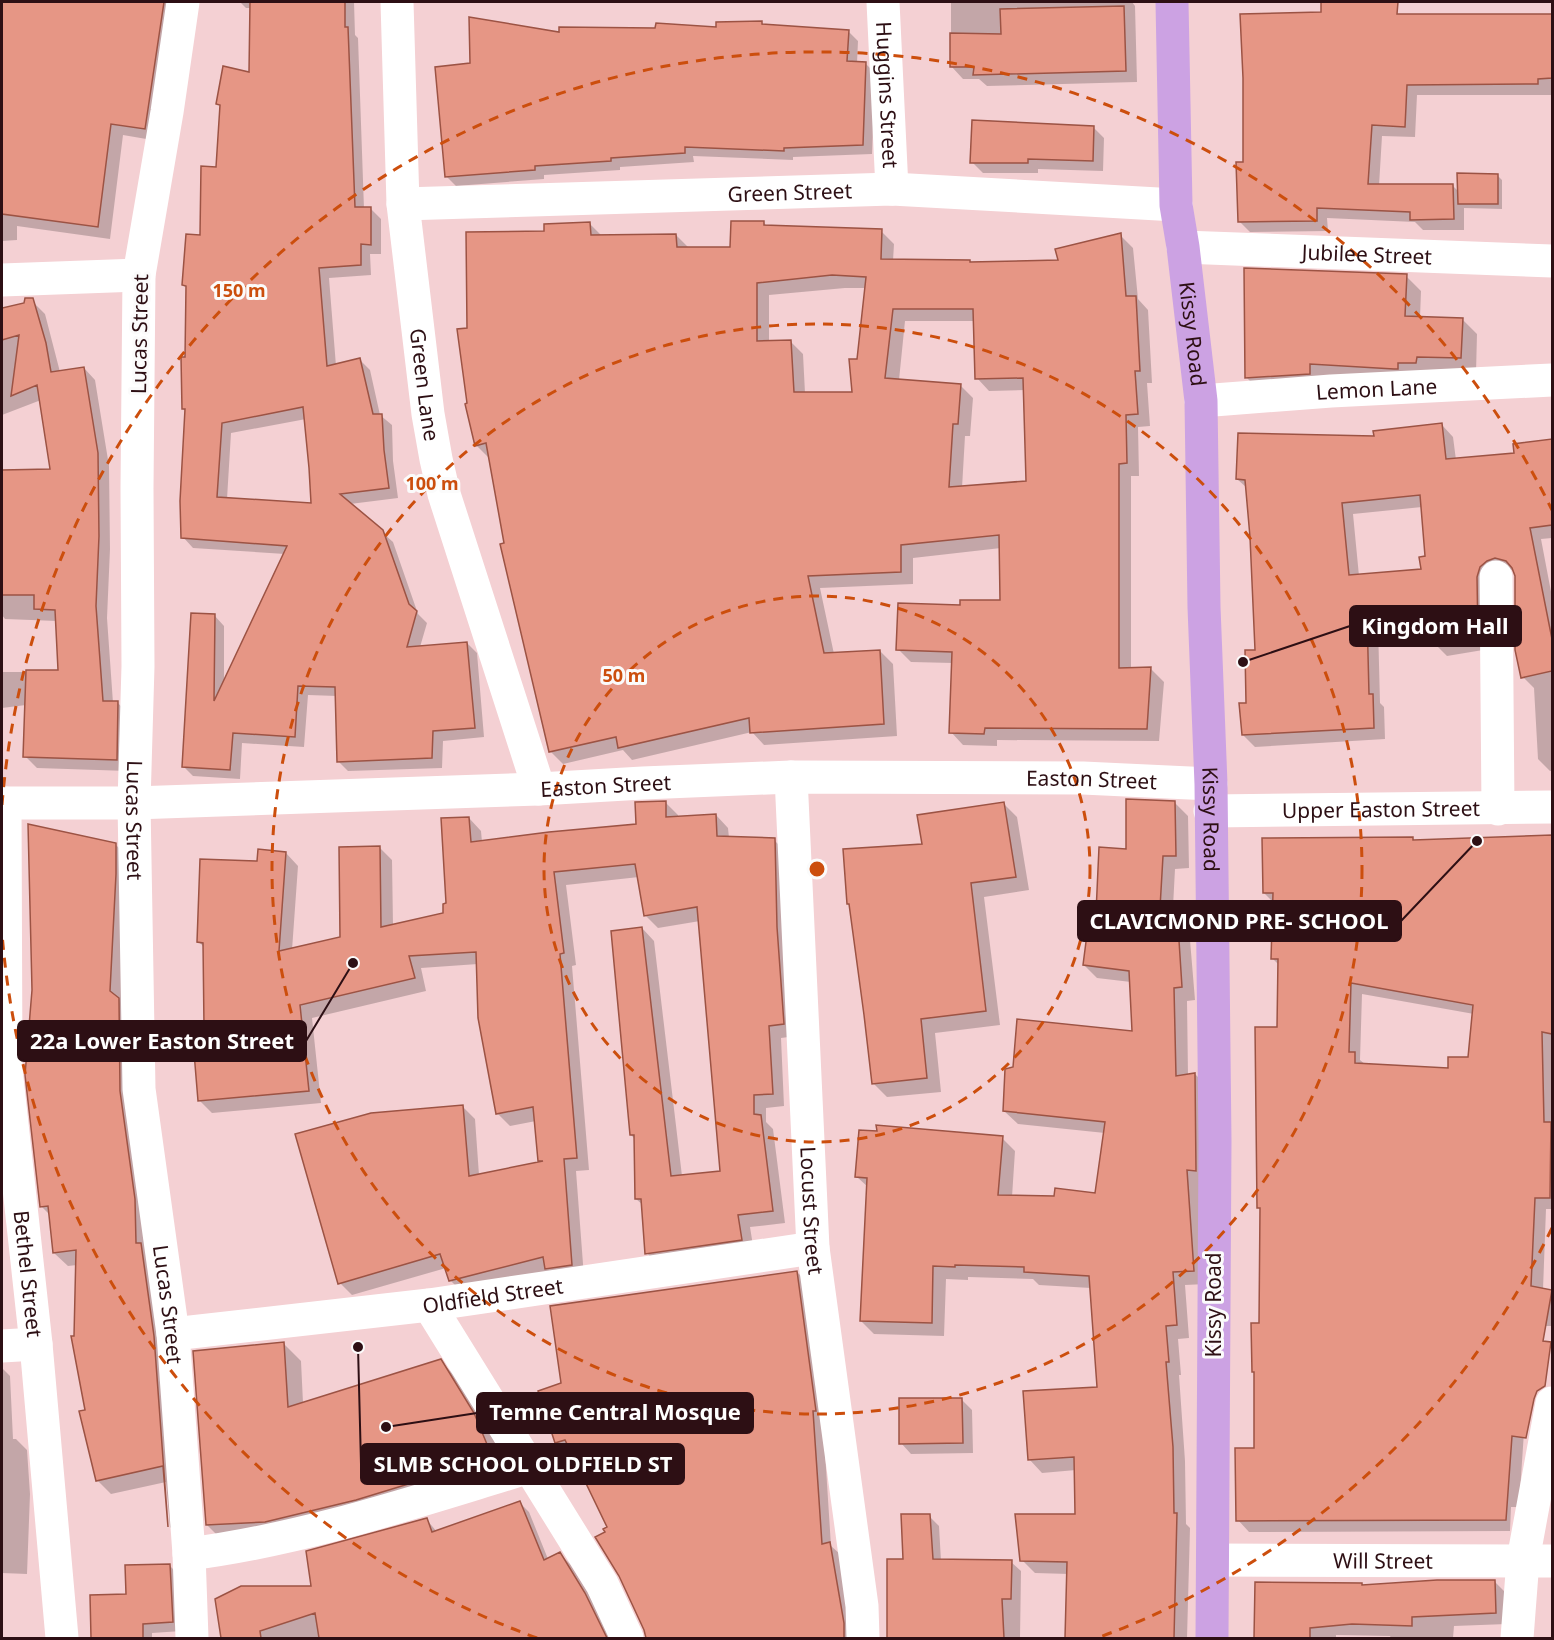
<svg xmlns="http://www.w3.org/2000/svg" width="1554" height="1640" font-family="'Noto Sans',sans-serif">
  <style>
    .shadow { fill: #0003; fill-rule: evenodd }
    .building { fill: #e69685; stroke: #9c5344; stroke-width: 1.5; fill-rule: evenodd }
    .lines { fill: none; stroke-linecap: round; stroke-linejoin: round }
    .minor { stroke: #fff; stroke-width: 33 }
    .major { stroke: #cca2e3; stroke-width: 33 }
    .ring { fill: none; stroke: #cc4e0d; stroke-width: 3; stroke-dasharray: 10 8 }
    .labels { text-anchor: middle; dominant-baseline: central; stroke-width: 6; stroke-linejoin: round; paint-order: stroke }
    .street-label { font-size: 21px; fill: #2d0f14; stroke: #fbfbfb }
    .centre { fill: #cc4e0d; stroke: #fbfbfb; stroke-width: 3 }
    .ring-label { font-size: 18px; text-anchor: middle; font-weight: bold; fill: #cc4e0d; stroke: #fbfbfb; stroke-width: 6; stroke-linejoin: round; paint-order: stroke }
    .leader { fill: none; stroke: #2d0f14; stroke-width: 2 }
    .callout-dot { fill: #2d0f14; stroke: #fbfbfb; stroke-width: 2 }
    .callout { fill: #2d0f14; stroke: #2d0f14; stroke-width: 2 }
    .callout-label { font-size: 22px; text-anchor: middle; font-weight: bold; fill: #fff }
  </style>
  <rect width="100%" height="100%" fill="#f4d0d3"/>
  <!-- shadow -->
  <path class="shadow" d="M2 2H183L158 141 123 135 110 239 17 226V240L2 241Z
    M240 2H354L355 35 358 38 364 209H371L381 219V254H370L371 275 329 278 336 366 360 360 370 370 380 415 392 425 393 461 398 498 350 504 393 542 418 614 427 623 420 647 467 643 477 653 484 737 443 741 442 768 348 771 338 761 337 696 308 695 304 747 242 743 240 779 193 776 183 766 214 615 224 626V684L285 554 193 548 183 537 187 412 183 409 188 289 183 285 201 237 217 168 221 107 217 103 251 73 252 8H246ZM306 419 312 505 227 499 231 433Z
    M951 2H1132L1135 6 1137 82 987 86 979 79H963L951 66Z
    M1552 15V95H1417L1415 137 1382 136 1379 186 1452 185 1459 192 1497 175 1502 180V209L1464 208V230H1423L1415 222 1327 218 1328 231 1250 232 1239 221 1245 164Z
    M761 22 765 26 848 31 858 41 857 63 866 64 875 73 872 154 793 157V160L693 156 694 162 620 167V170L544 175V179L456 186 446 176 471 64 561 34 717 29Z
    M1094 128 1104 138 1103 171 1038 169V173H983L972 162Z
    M589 223 602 236 676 235 689 248H732L764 223 768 227 881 231 894 244 893 261 971 263 1060 261 1120 235 1133 248 1138 299 1148 310 1152 383H1147L1150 426 1138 427 1139 476H1131V669H1151L1164 682 1159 741 997 740V746L963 745 951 732 953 663 911 662 898 649 961 607 1001 601V548L913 558V584L820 588 834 654 880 651 893 664 897 736 764 745 752 732 632 760 623 750 563 764 551 752 505 544 489 458 476 445 469 405V329L546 233ZM845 288H866L854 394 805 393 803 354 790 341 769 342V295ZM905 321H975L977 378 989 391 1025 390 1027 482 962 488 965 436H970L973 398 960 385 899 380Z
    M1406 276 1421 291 1420 318 1462 319 1477 334 1476 373 1262 393 1247 378Z
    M33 302 45 314 60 372 84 368 95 380 109 466 110 549 107 618 113 703H118L129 715 128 771 37 768 25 756 26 705 2 708V672H60L57 621 5 619 2 615V471H52L41 400 2 415V310Z
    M1442 425 1453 437 1456 460 1515 455 1514 446 1552 441V538L1541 539 1552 597V771H1550L1538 759 1534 688 1523 677 1516 576 1515 571 1509 569 1489 649 1447 656 1435 644 1431 620 1378 625 1380 703 1384 707 1385 739 1255 747 1243 735 1257 651 1247 488 1237 479 1376 437ZM1422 507 1426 557 1423 570 1359 576 1353 514Z
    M665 802 678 815V817L716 815 728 828 729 838 774 840 787 853 796 1036 781 1038 784 1106 766 1108V1122L773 1129 785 1223 750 1227 754 1252 659 1266 647 1253 643 1205 636 1199 635 1139 631 1135 642 928 654 941 682 1176 721 1172 700 921 658 928 645 915 639 877 566 885 576 965 572 966 589 1170 576 1171 584 1277 463 1293 451 1281 446 1268 352 1295 340 1283 462 1106 475 1119 479 1175 542 1162 540 1160 536 1121 510 1126 497 1113 478 964 421 968 426 991 312 1018 321 1103 212 1113 200 1101 205 1028 204 947 199 942 258 863 286 853 298 866 292 950 342 938 379 847 392 860 393 926 445 914 469 818 481 831 482 842 637 825Z
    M1003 803 1017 817 1029 890 984 897 1000 1025 935 1033 941 1092 887 1097 873 1083 850 906 848 904 924 845Z
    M1175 803 1188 816 1189 868 1175 869 1172 926H1177L1190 940 1195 1000 1187 1001 1188 1075 1195 1074 1208 1087 1206 1284 1185 1285 1189 1338 1178 1339 1181 1375H1179L1185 1461 1186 1524 1190 1528 1187 1638H1066L1069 1574 1035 1573 1022 1560 1077 1515 1076 1470 1042 1473 1029 1459 1099 1388 1091 1288 1039 1285 1033 1279 968 1277V1280L946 1279 944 1336 874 1334 861 1321 868 1187 857 1177 1002 1138 1015 1151 1012 1197 1096 1195 1105 1133 1018 1124 1004 1111 1134 1033 1131 982 1097 978 1084 965 1128 850Z
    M1552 837V1209H1546L1543 1290 1552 1292V1326H1531L1519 1507H1511L1510 1531 1249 1532 1238 1520 1256 1450V1374L1253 1372 1260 1325 1261 1210 1259 1207 1279 1029 1280 966 1272 958 1274 903 1264 893 1413 839 1415 841ZM1362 994 1474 1014 1469 1059 1450 1070 1366 1065 1360 1060Z
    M115 844 129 858 181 1538 170 1527 166 1482 111 1494 98 1481 81 1412 87 1411 75 1337 77 1265 68 1266 54 1253 50 1215 41 1206Z
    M797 1272 807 1282 823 1421 831 1546 840 1554 854 1638H648L620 1575 607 1533 609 1528 572 1451 567 1453 556 1442 563 1384Z
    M284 1344 301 1361 303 1403 440 1361 457 1378 490 1431 505 1466 224 1542 207 1525Z
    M2 1368 10 1376 13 1439H16L27 1450 30 1494 27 1574 2 1573Z
    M961 1399 972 1410 973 1453 911 1454 901 1443Z
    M520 1503 529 1512 548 1559 560 1554 570 1564 595 1604 610 1638H223L216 1600 313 1588 427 1520 437 1532Z
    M929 1516 939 1526 941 1561 1011 1562 1021 1571 1020 1638H889V1560H905Z
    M169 1565 179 1575 182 1631 152 1633V1638H94L92 1596H127Z
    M1494 1581 1506 1593 1507 1624 1454 1626 1453 1638H1391L1390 1636 1336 1635V1638H1256L1257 1583 1362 1585 1364 1586Z"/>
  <!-- building -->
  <path class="building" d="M2 2H164L145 129 111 124 98 227 2 214Z
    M250 2H345V27H348L355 207H371V245L361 244V265L319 268 327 366 360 358 373 414H382L384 450 389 488 340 494 383 530 409 604 417 611 407 647 467 642 475 728 433 731 432 758 337 762 335 687 298 686 295 737 233 733 230 770 182 767 191 613 215 614 214 701 287 546 181 538 180 501 185 409H182L181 357H185L186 286 182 285 186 234 200 235 201 166 216 167 220 105 216 104 223 66 249 72ZM303 407 309 468 311 503 217 497 222 423Z
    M1321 2H1398L1397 14H1552V78L1538 79V84L1407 85 1405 127 1372 125 1368 184H1453L1454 219 1410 220V212L1317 208V221L1238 222 1236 162H1243V78L1240 14 1321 12Z
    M1124 6 1126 71 973 75 974 67H950V33L1001 34 1000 9Z
    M469 17 559 32V27L655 28 656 23 716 27V22L762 21V24L849 30 847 61 866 62 863 145 784 148V151L685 147V153L611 158V161L535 166V170L445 177 435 67 470 63Z
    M972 120 1094 126 1093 161 1028 159V163H970Z
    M1457 173 1498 174V204H1458Z
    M731 221H764V225L882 229 881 259 970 260V262L1058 260 1055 249 1121 233 1126 296H1136L1140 371H1135L1138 414 1126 415 1127 463 1119 464V668L1151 667 1147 729 985 728 984 734 949 733 952 652 896 650 898 603 960 605V600H1000L999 535 901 545V572L808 576 824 653 880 650 884 724 750 733 749 718 618 748 616 737 549 752 500 544 504 543 486 443 475 446 465 404 467 403 457 329 467 328 466 232 544 231V224L590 222 591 235 676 234 677 247H730ZM832 275 866 277 857 359H849L852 392H794L791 340 757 341V283ZM893 309H973L975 379 1023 378 1026 481 949 487 953 424H958L961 384 885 378Z
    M1244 268 1407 274 1405 316 1463 318 1461 358 1417 357 1416 363H1398V369H1394L1310 364V374L1245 378Z
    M25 298H33L46 343 51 372 84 367 98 453 99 536 96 606 103 701H118L117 760 23 757 26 670H58L55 610 34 609V595H2V470L50 469 37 385 11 396 19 335 2 340V308L24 303Z
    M1442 423 1446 459 1514 453 1513 444 1552 439V525L1530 528 1552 639V671L1521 678 1515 650V576L1512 568 1506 561 1495 558 1487 561 1480 567 1477 577 1478 637 1434 645 1428 607 1367 614 1369 694H1373L1374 728 1242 735 1239 703H1246L1245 650H1255L1250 537 1245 480 1236 479 1238 433 1374 436 1373 431ZM1420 495 1425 556 1419 557 1421 569 1349 575 1342 503Z
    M1126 799 1175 801 1176 856H1163L1159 925H1178L1182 987 1174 988 1176 1076 1195 1073 1196 1171 1187 1170 1194 1271 1173 1272 1177 1325 1166 1326 1169 1362H1166L1173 1447 1174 1513H1177L1174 1638H1065L1067 1562 1020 1561 1015 1514H1075L1074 1457 1028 1460 1023 1391 1097 1387 1089 1276 1024 1272V1267L955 1265V1267L933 1266 932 1323 860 1321 867 1178 855 1177 859 1130 877 1131 876 1125 1003 1136 998 1195 1054 1196 1055 1188 1095 1193 1105 1122 1003 1111 1005 1069 1013 1067 1017 1019 1132 1031 1129 971 1083 965 1087 934 1095 935 1099 847 1126 849Z
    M666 801V817L716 814 717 836 775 838 777 927 784 1024 769 1026 773 1094 754 1095V1114L761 1115 773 1211 738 1215 742 1240 645 1254 641 1199H635L634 1135H630L611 931 642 927 671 1176 720 1171 697 907 644 916 635 864 554 872 564 953 560 954 577 1158 564 1159 572 1265 545 1269 543 1257 449 1281 440 1254 338 1284 295 1134 371 1113 463 1105 469 1176 543 1161H538L533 1107 496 1114 478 1018 476 952 409 956 415 978 300 1005 309 1091 198 1101 192 1028 204 1027 203 943 197 942 200 859 257 861 258 849 286 852 279 951 340 937 339 847 380 846 381 927 443 913V904L446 903 441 818 469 817 471 842 549 832 636 824 635 802Z
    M1004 802 1016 877 971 883 986 1011 921 1019 927 1078 872 1084 864 1015 849 904H847L843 849 922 844 917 815Z
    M28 824 116 843V874L110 991 119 998 120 1091 135 1199 136 1243H141L154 1336 168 1527 163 1466 96 1481 79 1411 85 1410 71 1336H74L76 1250 53 1253 48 1206 40 1207 25 1075 32 990Z
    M1552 835V1034L1542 1032 1544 1122H1551L1550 1198H1535L1531 1286 1552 1290 1543 1341 1551 1342 1545 1386 1537 1391 1534 1399 1526 1438 1512 1436 1506 1520 1236 1521 1235 1448H1254V1372H1252L1251 1323H1259L1260 1208H1257L1255 1027H1277L1278 959H1271L1273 893H1263L1262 838 1413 837V840ZM1351 983 1473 1005 1468 1057H1448V1068L1355 1063V1052H1349Z
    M797 1271 816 1411H813L822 1544 830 1542 844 1623V1638H646L644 1630 619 1576 595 1537 605 1532 603 1529 607 1527 565 1440 555 1443 538 1391 561 1383 550 1306Z
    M284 1342 288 1407 441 1359 474 1413 489 1449 414 1478 415 1482 356 1500 265 1522 206 1525 193 1351Z
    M899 1398H962L963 1443 899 1444Z
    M520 1501 544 1560 560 1552 585 1593 607 1638H319L315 1613 260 1631 261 1638H221L215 1599 241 1586H311L306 1551 427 1518 432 1532Z
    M901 1514H930L933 1559 1012 1560 1011 1599H1002L1004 1638H887V1559H903Z
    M170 1564 173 1622 143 1624V1638H91L90 1595 126 1594 125 1565Z
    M1437 1580H1495L1496 1613 1412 1617V1626L1352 1624 1310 1628V1638H1254L1255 1582 1362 1583V1585Z"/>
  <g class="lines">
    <!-- minor -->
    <g class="minor">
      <path id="s1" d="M183 2 167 112 139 275 137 488 138 666 134 803 139 1089 173 1334 189 1554 192 1638"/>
      <path id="s2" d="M397 2 403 204 428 414 436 459 444 494 539 789"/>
      <path id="s3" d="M883 2 892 189"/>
      <path id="s4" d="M403 204 892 189 1176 205"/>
      <path id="s5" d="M1183 247 1552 261"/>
      <path d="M2 280 139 275"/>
      <path id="s6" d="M1201 401 1331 391 1552 380"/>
      <path d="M1496 577 1498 809"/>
      <path id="s7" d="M791 777 813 1248 862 1606 863 1638"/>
      <path id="s8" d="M2 803H134L539 789 643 783 791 777 1083 778 1211 784"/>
      <path id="s9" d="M5 803 6 1069 36 1344 62 1638"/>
      <path id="s10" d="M1210 811 1552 807"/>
      <path d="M429 1305 602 1584 627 1638"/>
      <path id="s11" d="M173 1334 429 1305 813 1248"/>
      <path d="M2 1346 36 1344"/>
      <path d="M189 1554C306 1539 417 1501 530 1467"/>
      <path id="s12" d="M1213 1560 1552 1561"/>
      <path d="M1517 1638 1523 1560 1552 1403"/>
    </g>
    <!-- major -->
    <path class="major" id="s13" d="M1172 2 1176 205 1183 247 1201 401 1204 607 1211 784 1215 1141 1212 1638"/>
  </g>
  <!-- distance rings -->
  <g class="ring">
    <circle cx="817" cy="869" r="273"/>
    <circle cx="817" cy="869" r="545"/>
    <path d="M1552 1228A818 818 0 0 1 1097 1638M537 1638A818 818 0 0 1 2 933M2 805A818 818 0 0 1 1552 510"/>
  </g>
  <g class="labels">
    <!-- street labels -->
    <g class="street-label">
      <text stroke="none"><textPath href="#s3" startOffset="93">Huggins Street</textPath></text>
      <text stroke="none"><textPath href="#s4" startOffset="387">Green Street</textPath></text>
      <text stroke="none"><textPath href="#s5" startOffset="184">Jubilee Street</textPath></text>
      <text transform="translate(139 334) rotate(-89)">Lucas Street</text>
      <text stroke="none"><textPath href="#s13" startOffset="333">Kissy Road</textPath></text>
      <text stroke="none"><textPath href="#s2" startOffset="384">Green Lane</textPath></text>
      <text stroke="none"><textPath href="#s6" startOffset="176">Lemon Lane</textPath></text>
      <text stroke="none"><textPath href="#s8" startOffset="1090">Easton Street</textPath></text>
      <text stroke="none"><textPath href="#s8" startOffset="604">Easton Street</textPath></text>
      <text stroke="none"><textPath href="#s10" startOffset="171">Upper Easton Street</textPath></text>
      <text stroke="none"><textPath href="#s13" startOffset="819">Kissy Road</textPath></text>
      <text stroke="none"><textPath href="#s1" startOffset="822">Lucas Street</textPath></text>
      <text stroke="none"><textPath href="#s7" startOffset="434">Locust Street</textPath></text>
      <text stroke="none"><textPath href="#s9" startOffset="472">Bethel Street</textPath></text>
      <text stroke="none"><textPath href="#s11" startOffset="322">Oldfield Street</textPath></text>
      <text stroke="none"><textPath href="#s1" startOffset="1308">Lucas Street</textPath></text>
      <text transform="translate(1213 1305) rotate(-90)">Kissy Road</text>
      <text stroke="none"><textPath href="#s12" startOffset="170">Will Street</textPath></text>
    </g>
  </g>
  <circle cx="817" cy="869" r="9" class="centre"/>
  <g class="ring-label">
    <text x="239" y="297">150 m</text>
    <text x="432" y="490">100 m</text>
    <text x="624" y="682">50 m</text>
  </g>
  <!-- callouts -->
  <path class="leader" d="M1243 662L1350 626M1477 841L1401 921M353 963L306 1041M386 1427L477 1413M358 1347L361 1464"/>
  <g class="callout-dot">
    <circle cx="1243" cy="662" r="6"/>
    <circle cx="1477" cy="841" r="6"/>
    <circle cx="353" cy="963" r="6"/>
    <circle cx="386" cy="1427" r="6"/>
    <circle cx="358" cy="1347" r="6"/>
  </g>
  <g class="callout">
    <rect x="1350" y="606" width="171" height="40" rx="6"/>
    <rect x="1078" y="901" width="323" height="40" rx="6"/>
    <rect x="18" y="1021" width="288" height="40" rx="6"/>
    <rect x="477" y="1393" width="276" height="40" rx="6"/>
    <rect x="361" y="1444" width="323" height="40" rx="6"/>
  </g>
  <g class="callout-label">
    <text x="1435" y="634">Kingdom Hall</text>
    <text x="1239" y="929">CLAVICMOND PRE- SCHOOL</text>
    <text x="162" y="1049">22a Lower Easton Street</text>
    <text x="615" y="1420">Temne Central Mosque</text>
    <text x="523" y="1472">SLMB SCHOOL OLDFIELD ST</text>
  </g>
  <!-- border -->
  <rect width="1554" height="1640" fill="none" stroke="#2d0f14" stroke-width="6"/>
</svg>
